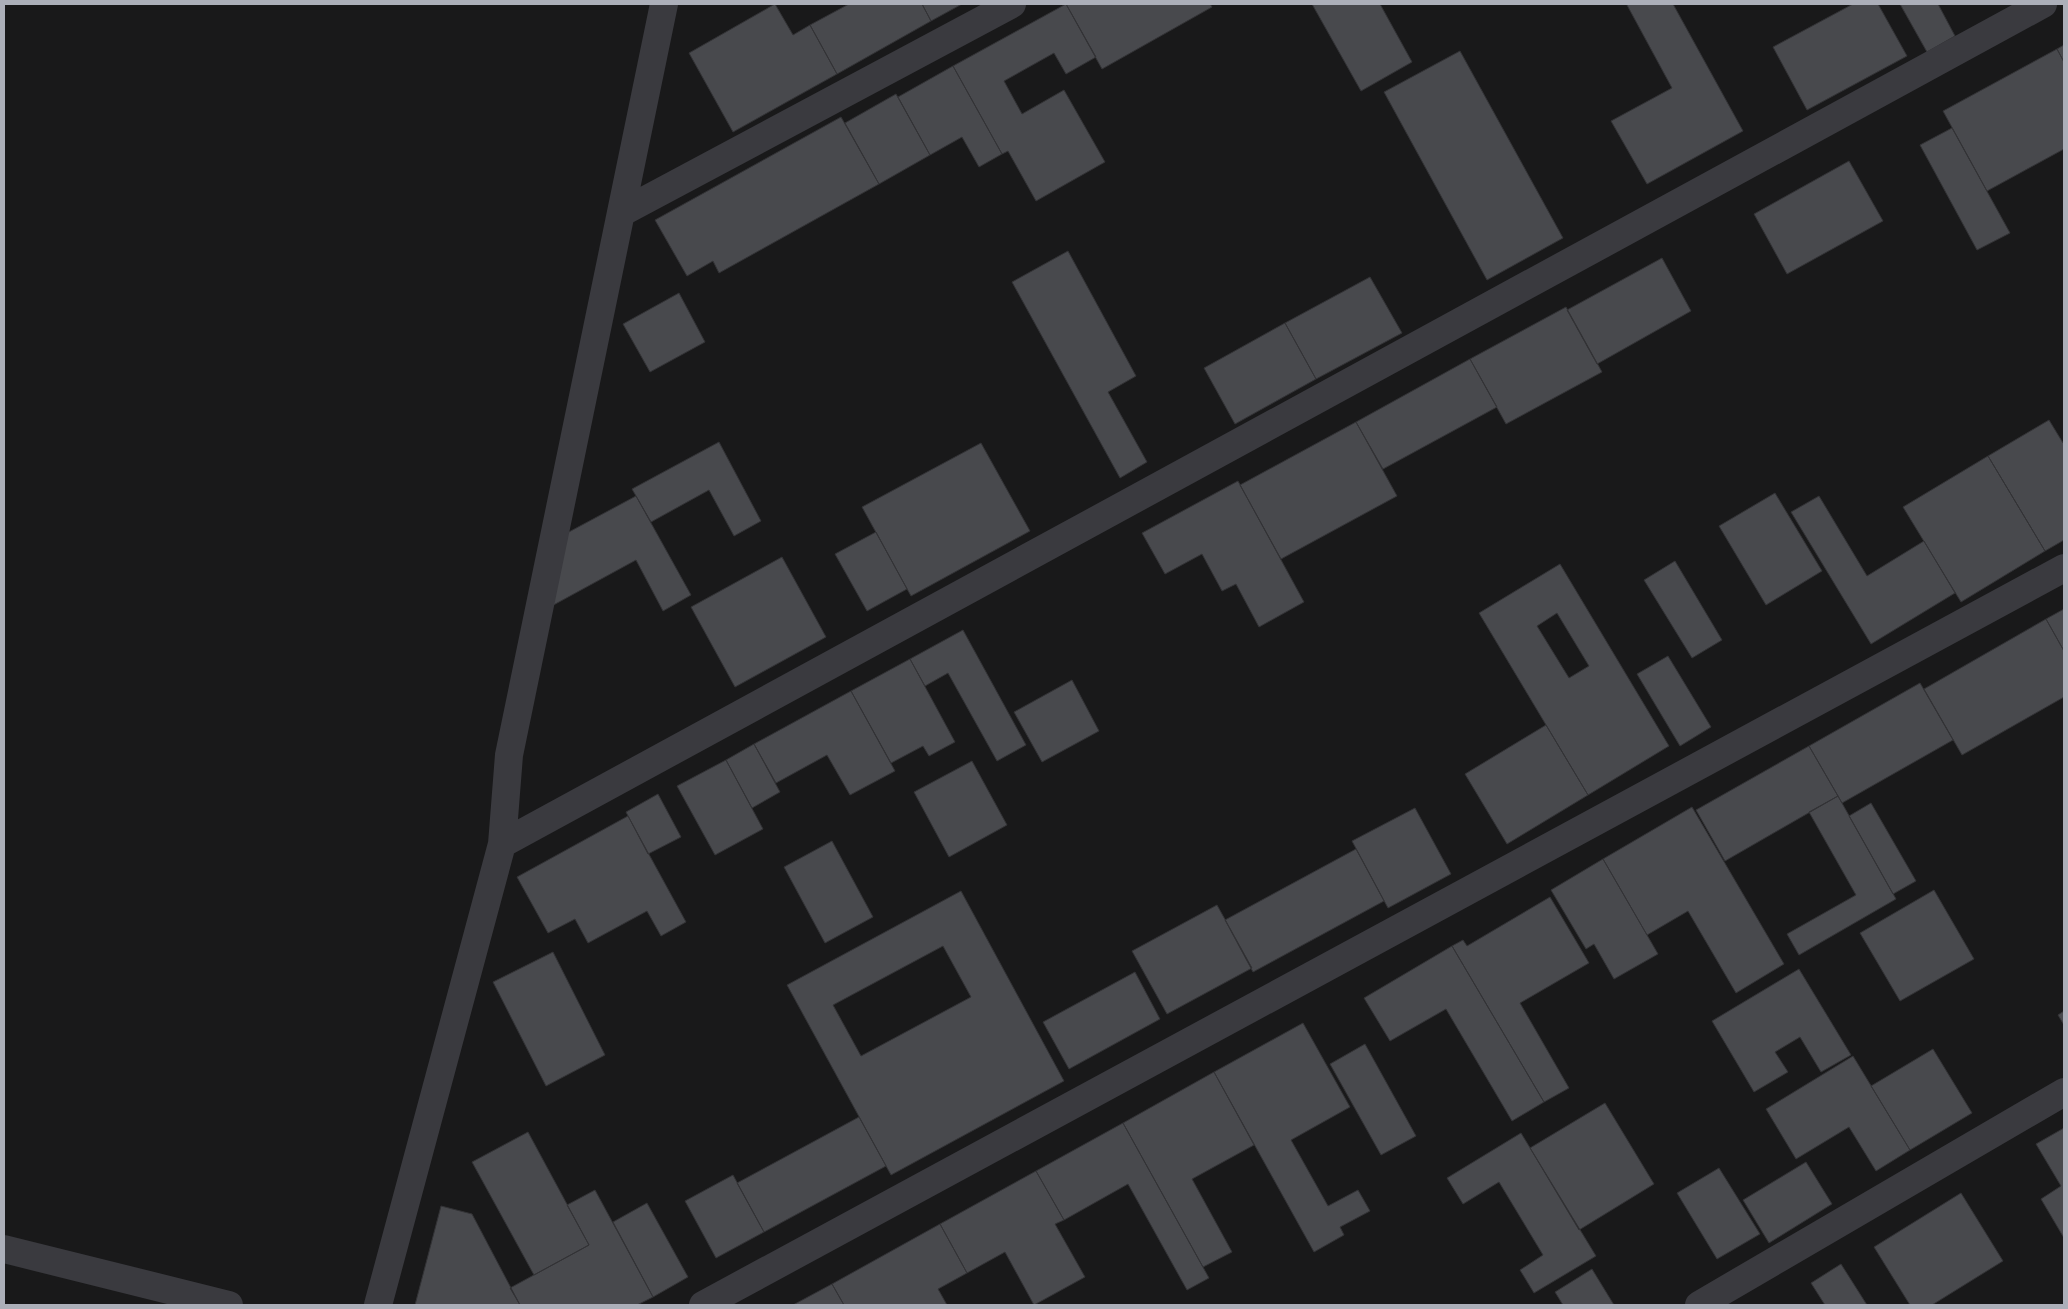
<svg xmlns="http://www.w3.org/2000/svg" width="2068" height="1309" font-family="Arial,sans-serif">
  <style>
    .building { fill: #48494d; stroke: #333336; fill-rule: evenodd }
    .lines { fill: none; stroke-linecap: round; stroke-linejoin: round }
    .minor { stroke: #3a3a3f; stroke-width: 28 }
  </style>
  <rect width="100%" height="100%" fill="#19191a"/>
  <!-- building -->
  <path class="building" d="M775 4 793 35 810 25 837 74 733 132 689 53Z
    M849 4H922L931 21 837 74 810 25Z
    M922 4H962L931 21Z
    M1066 4 1096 57 1066 74 1054 53 1004 81 1022 114 1064 90 1105 162 1036 201 1008 151 1002 154 953 66Z
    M1066 4H1210L1212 7 1102 69Z
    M1312 4H1380L1412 62 1361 91Z
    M1629 4H1673L1743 131 1647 184 1611 121 1672 88 1627 5Z
    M1853 4H1878L1907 56 1807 110 1773 47Z
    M1900 4H1938L1955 36 1927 52Z
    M2064 45V62L2057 49Z
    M2057 49 2064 62V149L1987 191 1943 111Z
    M1460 51 1563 238 1487 280 1384 92Z
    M953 66 1002 154 979 167 962 137 930 155 898 97Z
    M896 94 930 155 879 184 845 123Z
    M841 117 879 184 719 273 713 261 687 276 655 220Z
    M1952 128 2010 233 1977 250 1920 145Z
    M1849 161 1883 221 1787 274 1754 214Z
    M1068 251 1136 376 1108 392 1147 462 1120 478 1012 282Z
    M1662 258 1691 311 1597 364 1567 310Z
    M1370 277 1402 333 1316 379 1285 323Z
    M679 293 705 342 650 372 623 324Z
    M1566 307 1602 372 1506 424 1470 359Z
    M1285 323 1316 379 1235 424 1204 368Z
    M1470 359 1497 407 1383 469 1356 422Z
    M2049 420 2063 443 2064 442V540L2045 551 1988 456Z
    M1356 422 1397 496 1281 559 1240 485Z
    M719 442 761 521 734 536 709 490 651 522 632 489Z
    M981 443 1030 531 911 596 862 507Z
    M1988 456 2045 551 1961 602 1903 507Z
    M1238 481 1304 602 1259 627 1236 584 1222 591 1202 554 1165 574 1142 533Z
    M1775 493 1822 571 1766 605 1719 526Z
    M636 496 691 595 663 611 636 560 548 608 567 533Z
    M1819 496 1867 576 1924 541 1955 593 1871 644 1791 512Z
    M876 532 907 589 867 611 835 554Z
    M782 557 826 637 735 687 691 607Z
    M1675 561 1722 640 1692 658 1644 580Z
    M1560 564 1669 746 1588 795 1479 613ZM1557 613 1589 666 1569 678 1537 626Z
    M2064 609V651L2046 619Z
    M2046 619 2064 651V697L1962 755 1924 689Z
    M963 630 1026 745 997 761 948 673 925 686 910 659Z
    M1668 656 1711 727 1680 746 1637 674Z
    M910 659 955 742 929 756 923 746 891 763 851 691Z
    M1072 680 1099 731 1042 762 1014 712Z
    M1920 683 1953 740 1842 803 1809 746Z
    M851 691 895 771 850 795 827 755 776 783 754 744Z
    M1546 725 1588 795 1507 844 1465 774Z
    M754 744 780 792 752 808 726 760Z
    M1809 746 1838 796 1725 861 1696 810Z
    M726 760 763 829 715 855 677 786Z
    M972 761 1007 825 949 857 914 792Z
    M658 794 681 837 648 854 626 812Z
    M1838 796 1896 899 1799 955 1787 934 1856 895 1809 812Z
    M1871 803 1916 881 1893 894 1849 816Z
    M1692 807 1784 964 1736 993 1688 911 1647 935 1603 859Z
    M1415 808 1451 874 1388 908 1352 841Z
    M628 816 686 922 661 936 647 911 588 943 575 919 548 933 517 877Z
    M832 841 873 917 825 943 784 867Z
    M1356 849 1384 901 1253 972 1225 920Z
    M1603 859 1658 954 1614 979 1594 944 1586 949 1551 890Z
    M1934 890 1974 959 1900 1001 1860 933Z
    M961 891 1064 1081 891 1175 787 985ZM943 946 971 997 861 1056 833 1005Z
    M1550 897 1589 963 1520 1003 1569 1088 1544 1102 1452 946 1463 940 1467 946Z
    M1217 905 1252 968 1167 1014 1132 951Z
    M1452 946 1544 1102 1512 1121 1446 1009 1390 1041 1364 998Z
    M553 952 605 1055 546 1086 493 982Z
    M1799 969 1851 1055 1821 1072 1800 1037 1775 1052 1788 1072 1754 1092 1712 1021Z
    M1135 972 1160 1019 1069 1069 1043 1022Z
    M2064 1011V1025L2058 1015Z
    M1303 1023 1350 1107 1291 1140 1328 1206 1358 1190 1370 1211 1340 1227 1344 1235 1314 1252 1214 1072Z
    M1365 1044 1416 1136 1381 1155 1330 1064Z
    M1933 1049 1972 1113 1910 1150 1871 1086Z
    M1853 1056 1910 1150 1876 1171 1849 1127 1796 1159 1766 1109Z
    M1214 1072 1254 1145 1192 1179 1232 1252 1203 1267 1123 1123Z
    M1605 1103 1654 1184 1579 1230 1530 1148Z
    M859 1117 886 1166 764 1232 737 1183Z
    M1123 1123 1209 1278 1187 1290 1128 1184 1064 1220 1036 1171Z
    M2064 1128V1238L2041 1199 2061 1186 2036 1144Z
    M528 1132 589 1245 534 1275 472 1162Z
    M1521 1133 1596 1256 1534 1293 1520 1270 1543 1255 1499 1182 1463 1204 1447 1178Z
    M1806 1162 1832 1204 1769 1243 1743 1200Z
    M1719 1168 1760 1234 1717 1259 1677 1193Z
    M1036 1171 1064 1220 1055 1224 1085 1277 1034 1305 1005 1252 967 1273 940 1224Z
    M733 1175 764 1232 716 1258 685 1201Z
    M595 1190 653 1297 637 1305H520L510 1288 589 1245 567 1205Z
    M1961 1193 2003 1261 1932 1305H1910L1874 1247Z
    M647 1203 688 1277 653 1297 613 1222Z
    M441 1206 472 1214 520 1305H415Z
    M940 1224 967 1273 938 1289 947 1305H844L832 1284Z
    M1841 1264 1867 1305H1825L1811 1283Z
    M1592 1269 1614 1305H1563L1555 1292Z
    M832 1284 844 1305H793Z"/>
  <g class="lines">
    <!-- minor -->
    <path class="minor" d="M621 213 1012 4
      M502 844 509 755 664 4
      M4 1249 229 1305
      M378 1305 502 844 2043 4
      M703 1305 2064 568
      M1699 1305 2064 1092"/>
  </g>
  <!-- border -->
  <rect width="2068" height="1309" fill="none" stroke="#acafb9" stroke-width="10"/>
</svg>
